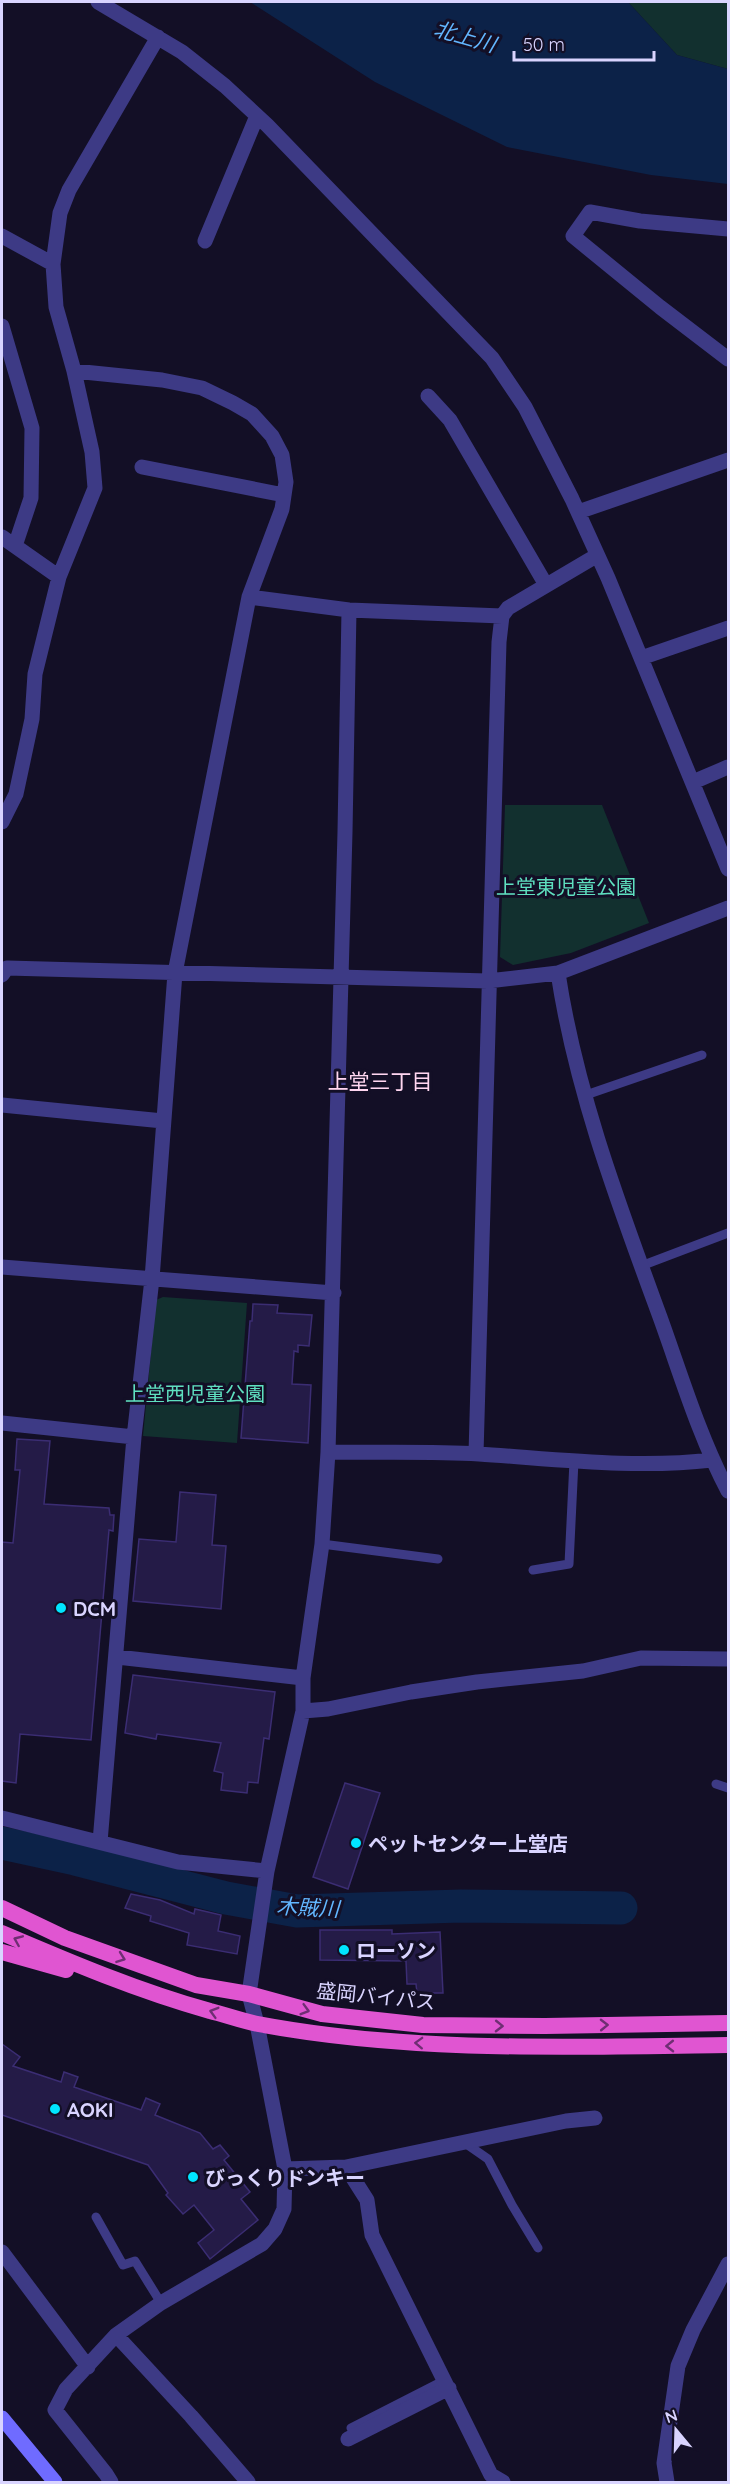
<svg xmlns="http://www.w3.org/2000/svg" width="730" height="2484" font-family="Quicksand,'Noto Sans JP',sans-serif">
  <style>
    .green { fill: #12302f }
    .water { fill: #0c2248 }
    .lines { fill: none; stroke-linecap: round; stroke-linejoin: round }
    .river { stroke: #0c2248; stroke-width: 33 }
    .building { fill: #241b47; stroke: #3b2d73; stroke-width: 1.5 }
    .service { stroke: #3d3a85; stroke-width: 9 }
    .minor { stroke: #3d3a85; stroke-width: 15 }
    .secondary { stroke: #6f6bff; stroke-width: 15 }
    .trunk { stroke: #e055d1; stroke-width: 16 }
    .oneway { stroke: #6f2e73 }
    .poi-dot { fill: #00e5ff; stroke: #130f26; stroke-width: 2 }
    .labels { text-anchor: middle; dominant-baseline: central; stroke-width: 6; stroke-linejoin: round; paint-order: stroke }
    .park-label { font-size: 20px; fill: #5fe0c0; stroke: #130f26 }
    .poi-label { font-size: 20px; font-weight: bold; fill: #d9d4ff; stroke: #130f26; text-anchor: start }
    .street-label { font-size: 20px; fill: #d9d4ff; stroke: #130f26 }
    .water-label { font-size: 21px; font-style: italic; fill: #62b6ff; stroke: #130f26 }
    .neighbourhood-label { font-size: 21px; fill: #ffd6f0; stroke: #130f26 }
  </style>
  <rect width="100%" height="100%" fill="#130f26"/>
  <!-- green -->
  <path class="green" d="M628 2H728V69L677 55Z
    M505 805H602L649 923 571 953 513 965 500 957Z
    M163 1297 247 1303 237 1443 143 1436 156 1300Z"/>
  <!-- water -->
  <path class="water" d="M250 2H628L677 55 728 69V184L651 175 507 147 375 82Z"/>
  <g class="lines">
    <!-- river -->
    <path class="river" d="M2 1843 75 1859 226 1898 297 1911 461 1906 621 1908"/>
  </g>
  <!-- building -->
  <path class="building" d="M253 1304 278 1305 277 1313 312 1315 309 1346 298 1345V1352L294 1351 292 1384 311 1385 308 1443 241 1438 250 1321H252Z
    M17 1439 50 1441 44 1504 109 1508 110 1515H114L113 1531 109 1530 91 1740 20 1734 16 1783 2 1781V1542L13 1543 20 1470H15Z
    M180 1492 216 1495 212 1545 226 1546 221 1609 133 1601 139 1539 176 1542Z
    M133 1675 275 1692 269 1739 264 1738 258 1783 248 1782 247 1793 221 1790 223 1773 214 1771 221 1743 157 1734 156 1739 125 1733Z
    M345 1783 380 1793 348 1889 313 1877Z
    M131 1894 160 1900 194 1914 195 1909 221 1915 218 1931 240 1936 237 1954 187 1945 189 1933 150 1921 151 1916 125 1908Z
    M320 1930H392V1934L440 1932 443 1993H417L416 1984H407L406 1961 320 1960Z
    M2 2044 20 2057 13 2066 61 2082 64 2072 78 2077 74 2087 141 2110 146 2098 160 2104 155 2115 200 2133 213 2149 220 2145 229 2156 224 2160 250 2192 241 2199 258 2220 210 2259 198 2243 214 2230 194 2205 183 2214 166 2195 168 2193 148 2165 2 2115Z"/>
  <g class="lines">
    <!-- service -->
    <path class="service" d="M583 1096 702 1055
      M641 1266 728 1233
      M322 1544 438 1559
      M533 1570 569 1564 574 1461
      M716 1784 728 1788
      M465 2143 488 2159 512 2205 538 2248
      M96 2217 123 2265 135 2261 161 2303
      M351 2428 445 2380"/>
    <!-- minor -->
    <path class="minor" d="M98 2 182 52 225 86 267 125 492 358 525 407 572 499 608 578 728 869
      M728 229 640 221 590 212 573 236 660 307 728 359
      M2 236 53 264
      M205 241 257 116
      M2 326 32 428 31 498 15 546
      M74 371 162 380 202 388 233 403 252 414 272 436 282 455 286 482 282 509 249 597 175 973 152 1279 134 1437 100 1842
      M428 396 450 420 546 585
      M142 467 284 495
      M578 512 728 460
      M2 537 59 577
      M249 597 349 610 502 616
      M641 658 728 628
      M693 782 728 767
      M2 822 16 794 32 719 35 674 59 577 95 488 92 452 74 371 56 307 53 264 60 213 69 190 158 37
      M558 973C576 1092 619 1205 660 1317 681 1375 699 1436 728 1491
      M2 975 7 968 488 981 558 973 728 908
      M2 1105 163 1121
      M2 1267 334 1293
      M2 1423 134 1437
      M328 1452C379 1453 429 1451 479 1454 556 1459 635 1469 712 1460
      M476 1454 499 642 502 616 508 608 596 556
      M117 1657 303 1678
      M303 1711 328 1709 411 1692 477 1682 583 1671 641 1658 728 1659
      M2 1818 178 1862 267 1871
      M346 2167 367 2200 372 2235 491 2475 503 2482
      M285 2169 346 2167 566 2121 595 2118
      M2 2252 88 2367
      M116 2335 191 2416 248 2482
      M348 2439 449 2388
      M111 2482 106 2474 55 2410 66 2389 116 2335 161 2303 262 2244 275 2229 284 2209 285 2169 257 2024 249 1994 267 1871 303 1711V1678L322 1544 328 1452 345 832 349 610
      M667 2482 664 2463 678 2366 693 2330 728 2264"/>
    <!-- secondary -->
    <path class="secondary" d="M2 2418 55 2482"/>
    <!-- trunk -->
    <path class="trunk" d="M2 1908 65 1938 196 1985 249 1994 322 2014 423 2025 545 2026 728 2023
      M2 1933C70 1962 138 1991 210 2011 226 2015 242 2021 258 2024 413 2053 571 2047 728 2045
      M2 1952 66 1970"/>
  </g>
  <!-- one-way arrows -->
  <defs><path id="oneway-chevron" d="M-2-3.5L2.5 0L-2 3.5" fill="none" stroke-width="1.6" stroke-linecap="round" stroke-linejoin="round" transform="scale(1.5)"/></defs>
  <g class="oneway">
    <use href="#oneway-chevron" transform="translate(18 1940) rotate(-157)"/>
    <use href="#oneway-chevron" transform="translate(121 1958) rotate(20)"/>
    <use href="#oneway-chevron" transform="translate(305 2010) rotate(16)"/>
    <use href="#oneway-chevron" transform="translate(214 2012) rotate(-164)"/>
    <use href="#oneway-chevron" transform="translate(604 2025) rotate(-1)"/>
    <use href="#oneway-chevron" transform="translate(499 2026) rotate(1)"/>
    <use href="#oneway-chevron" transform="translate(419 2043) rotate(-178)"/>
    <use href="#oneway-chevron" transform="translate(670 2046) rotate(179)"/>
  </g>
  <!-- markers -->
  <g class="poi-dot">
    <circle cx="61" cy="1608" r="6"/>
    <circle cx="356" cy="1843" r="6"/>
    <circle cx="344" cy="1950" r="6"/>
    <circle cx="55" cy="2109" r="6"/>
    <circle cx="193" cy="2177" r="6"/>
  </g>
  <g class="labels">
    <!-- park labels -->
    <g class="park-label">
      <text x="566" y="886">上堂東児童公園</text>
      <text x="195" y="1393">上堂西児童公園</text>
    </g>
    <!-- poi labels -->
    <g class="poi-label">
      <text x="73" y="1608">DCM</text>
      <text x="368" y="1843">ペットセンター上堂店</text>
      <text x="356" y="1950">ローソン</text>
      <text x="67" y="2109">AOKI</text>
      <text x="205" y="2177">びっくりドンキー</text>
    </g>
    <!-- street labels -->
    <g class="street-label">
      <text transform="translate(376 1996) rotate(6)">盛岡バイパス</text>
    </g>
    <!-- water labels -->
    <g class="water-label">
      <text transform="translate(465 36) rotate(16)">北上川</text>
      <text transform="translate(308 1907) rotate(3)">木賊川</text>
    </g>
    <!-- neighbourhood labels -->
    <g class="neighbourhood-label">
      <text x="380" y="1081">上堂三丁目</text>
    </g>
  </g>
  <!-- border -->
  <rect width="730" height="2484" fill="none" stroke="#d9d4ff" stroke-width="6"/>
  <!-- north arrow -->
  <g transform="translate(676 2430) rotate(341)" stroke="#130f26" stroke-width="4.5" paint-order="stroke">
  <path d="M0-4.5L10 22L0 15L-10 22Z" fill="#d9d4ff"/>
  <text y="-9" font-size="16" font-weight="bold" text-anchor="middle" fill="#d9d4ff">N</text>
  </g>
  <!-- scale -->
  <path d="M514 51v9h140v-9" fill="none" stroke="#d9d4ff" stroke-width="3"/>
  <text x="523" y="51" font-size="18" fill="#d9d4ff" stroke="#130f26" stroke-width="4.5" paint-order="stroke">50 m</text>
</svg>
